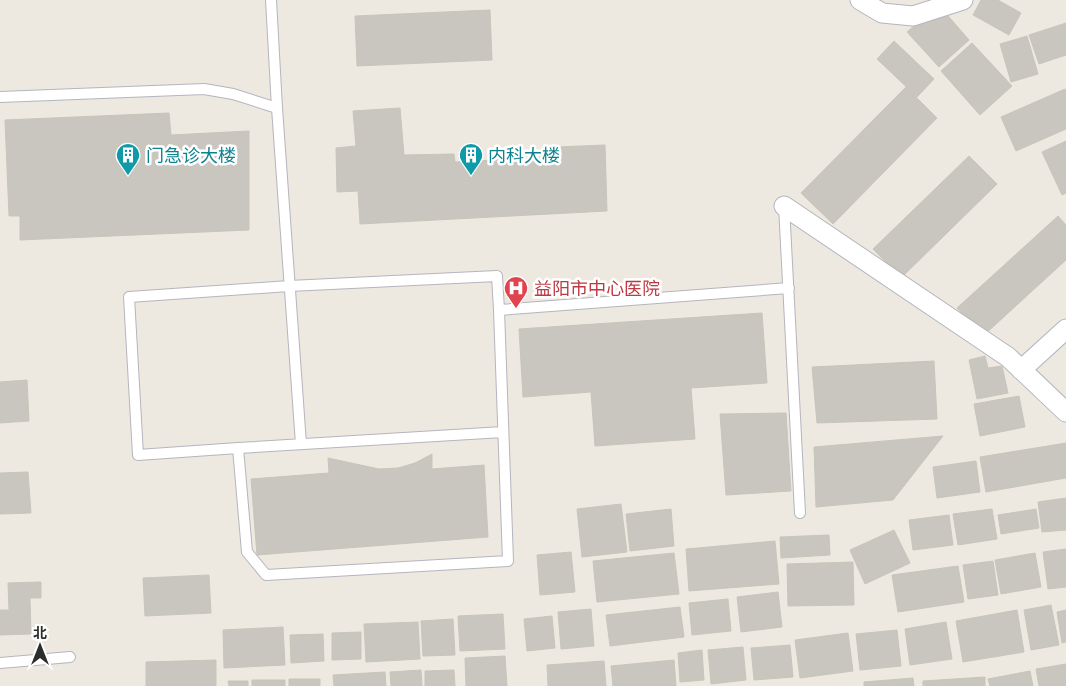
<svg xmlns="http://www.w3.org/2000/svg" width="1066" height="686" font-family="Ubuntu,'Noto Sans SC',sans-serif">
  <style>
    .building { fill: #c9c5bf; stroke: #c8c5ba }
    .lines { fill: none; stroke-linecap: round; stroke-linejoin: round }
    .lane-casing { stroke: #b4b5bf; stroke-width: 12 }
    .street-casing { stroke: #b4b5bf; stroke-width: 21 }
    .lane { stroke: #fff; stroke-width: 10 }
    .street { stroke: #fff; stroke-width: 19 }
    .labels { text-anchor: middle; dominant-baseline: central; stroke-width: 5; stroke-linejoin: round; paint-order: stroke }
    .culture-label { font-size: 18px; fill: #0d838f; stroke: #fff; text-anchor: start }
    .health-label { font-size: 18px; fill: #be3a42; stroke: #fff; text-anchor: start }
  </style>
  <rect width="100%" height="100%" fill="#ede9e0"/>
  <!-- building -->
  <path class="building" d="M981 0H998L1021 13 1009 35 973 15Z
    M490 10 492 60 357 66 355 16Z
    M943 10 969 40 939 67 907 32 924 17 929 23Z
    M1066 23V55L1039 64 1029 35Z
    M1027 36 1038 74 1011 82 1000 44Z
    M894 41 934 79 917 97 877 59Z
    M972 43 1012 86 980 115 941 71Z
    M906 87 937 118 833 224 801 193Z
    M1065 89 1066 92V129L1016 151 1001 117Z
    M400 108 404 155 454 154 455 162 556 157 557 147 605 145 607 211 360 224 358 191 337 192 336 148 356 146 353 111Z
    M169 113 171 135 249 131V230L20 240V216H9L5 120Z
    M1066 141V193L1062 195 1042 152Z
    M969 156 997 184 901 278 873 249Z
    M1058 216 1066 225V260L983 336 957 308Z
    M762 313 767 383 691 388 695 439 595 446 591 392 523 397 519 329Z
    M985 356 988 368 1002 366 1008 393 977 399 969 360Z
    M934 361 937 419 817 423 812 367Z
    M27 380 29 421 0 423V382Z
    M1019 396 1025 427 980 436 974 404Z
    M786 413 791 491 726 495 720 414Z
    M943 436 893 500 816 507 814 447Z
    M1066 443V478L986 492 980 457Z
    M432 454V469L484 465 488 537 257 555 251 479 329 473 328 458 379 469 398 468 415 463Z
    M976 461 980 492 937 498 933 467Z
    M28 472 31 513 0 514V473Z
    M1066 498V530L1042 532 1038 502Z
    M621 504 627 552 582 557 577 509Z
    M671 509 674 546 630 551 626 514Z
    M992 509 997 539 958 545 953 514Z
    M1036 509 1039 528 1001 534 998 515Z
    M949 515 953 545 913 550 909 520Z
    M894 530 910 563 865 584 850 550Z
    M829 535 830 555 781 558 780 537Z
    M775 541 779 584 689 591 686 549Z
    M1066 549V587L1048 589 1043 552Z
    M571 552 575 592 540 595 537 555Z
    M674 553 679 594 597 602 593 561Z
    M1035 553 1041 587 1001 594 995 560Z
    M993 561 998 595 968 599 963 565Z
    M853 562 854 605 788 606 787 564Z
    M958 566 964 602 898 612 892 575Z
    M209 575 211 613 145 616 143 578Z
    M41 582V598H30L31 634 0 635V610H9L8 583Z
    M778 592 782 627 741 632 737 597Z
    M728 599 731 631 692 635 689 603Z
    M1051 605 1059 645 1031 650 1024 610Z
    M680 607 684 637 610 646 606 615Z
    M591 609 594 646 561 649 558 612Z
    M1017 610 1024 652 963 662 956 621Z
    M1066 610V642L1062 643 1057 612Z
    M503 614 505 649 460 651 458 616Z
    M552 616 555 648 527 651 524 619Z
    M453 619 455 655 423 656 421 621Z
    M418 622 420 659 366 662 364 624Z
    M946 622 952 659 910 665 905 629Z
    M283 627 285 665 224 668 223 630Z
    M897 630 901 666 860 670 856 634Z
    M361 632V659L332 660V633Z
    M848 633 853 671 800 678 795 640Z
    M323 634 324 661 291 663 290 635Z
    M790 645 793 677 754 680 751 648Z
    M743 647 746 680 711 684 708 650Z
    M702 650 704 680 680 682 678 653Z
    M505 656 507 686H466L465 658Z
    M216 660V686H146V662Z
    M674 660 676 686H613L611 666Z
    M604 661 606 686H548L547 665Z
    M1066 664V686H1039L1036 669Z
    M421 670 422 686H391L390 672Z
    M454 670 455 686H425V671Z
    M1030 671 1033 686H990L988 679Z
    M385 672 386 686H334L333 675Z
    M985 677V686H923V681Z
    M913 678 914 686H864V682Z
    M289 679H320V686H289Z
    M252 680H285V686H252Z
    M228 681H248V686H229Z"/>
  <g class="lines">
    <!-- lane casing -->
    <g class="lane-casing">
      <path id="lane" d="M271 0 277 108
        M0 97 204 89 233 94 277 108 301 444
        M784 206 800 513
        M503 432 238 448 247 552 266 575 508 561 499 310 789 288
        M238 448 138 455 129 297 289 286 497 276 499 310
        M0 663 70 657"/>
    </g>
    <!-- street casing -->
    <g class="street-casing">
      <path id="street" d="M860 0 882 13 913 16 963 0
        M784 206 1008 357 1066 412
        M1021 370 1066 329"/>
    </g>
    <!-- lane -->
    <use href="#lane" class="lane"/>
    <!-- street -->
    <use href="#street" class="street"/>
  </g>
  <!-- icons -->
  <defs>
    <g id="building-pin" transform="scale(1.25)"><path d="M0 17L-7.5 6A9.5 9.5 0 1 1 7.5 6Z" fill="#0f9aa8" stroke="#fff"/><path d="M-4-6H4V6H1V3H-1V6H-4ZM-2.5-4.3h1.7v1.8h-1.7ZM.8-4.3h1.7v1.8H.8ZM-2.5-1h1.7V.8h-1.7ZM.8-1h1.7V.8H.8Z" fill="#fff"/></g>
    <g id="hospital-pin" transform="scale(1.25)"><path d="M0 17L-7.5 6A9.5 9.5 0 1 1 7.5 6Z" fill="#e0444e" stroke="#fff"/><path d="M-5-5h3v3.5h4V-5h3V5h-3V1.5h-4V5h-3Z" fill="#fff"/></g>
  </defs>
  <g fill-rule="evenodd">
    <use href="#building-pin" x="128" y="155"/>
    <use href="#building-pin" x="471" y="155"/>
    <use href="#hospital-pin" x="516" y="288"/>
  </g>
  <g class="labels">
    <!-- culture labels -->
    <g class="culture-label">
      <text x="146" y="155">门急诊大楼</text>
      <text x="488" y="155">内科大楼</text>
    </g>
    <!-- health labels -->
    <g class="health-label">
      <text x="534" y="288">益阳市中心医院</text>
    </g>
  </g>
  <!-- north arrow -->
  <g transform="translate(40 646)" stroke="#ffffff" stroke-width="4" paint-order="stroke">
  <path d="M0-4L9 19L0 12L-9 19Z" fill="#2d2d2d"/>
  <text y="-8" font-size="14" font-weight="bold" text-anchor="middle" fill="#2d2d2d">北</text>
  </g>
</svg>
